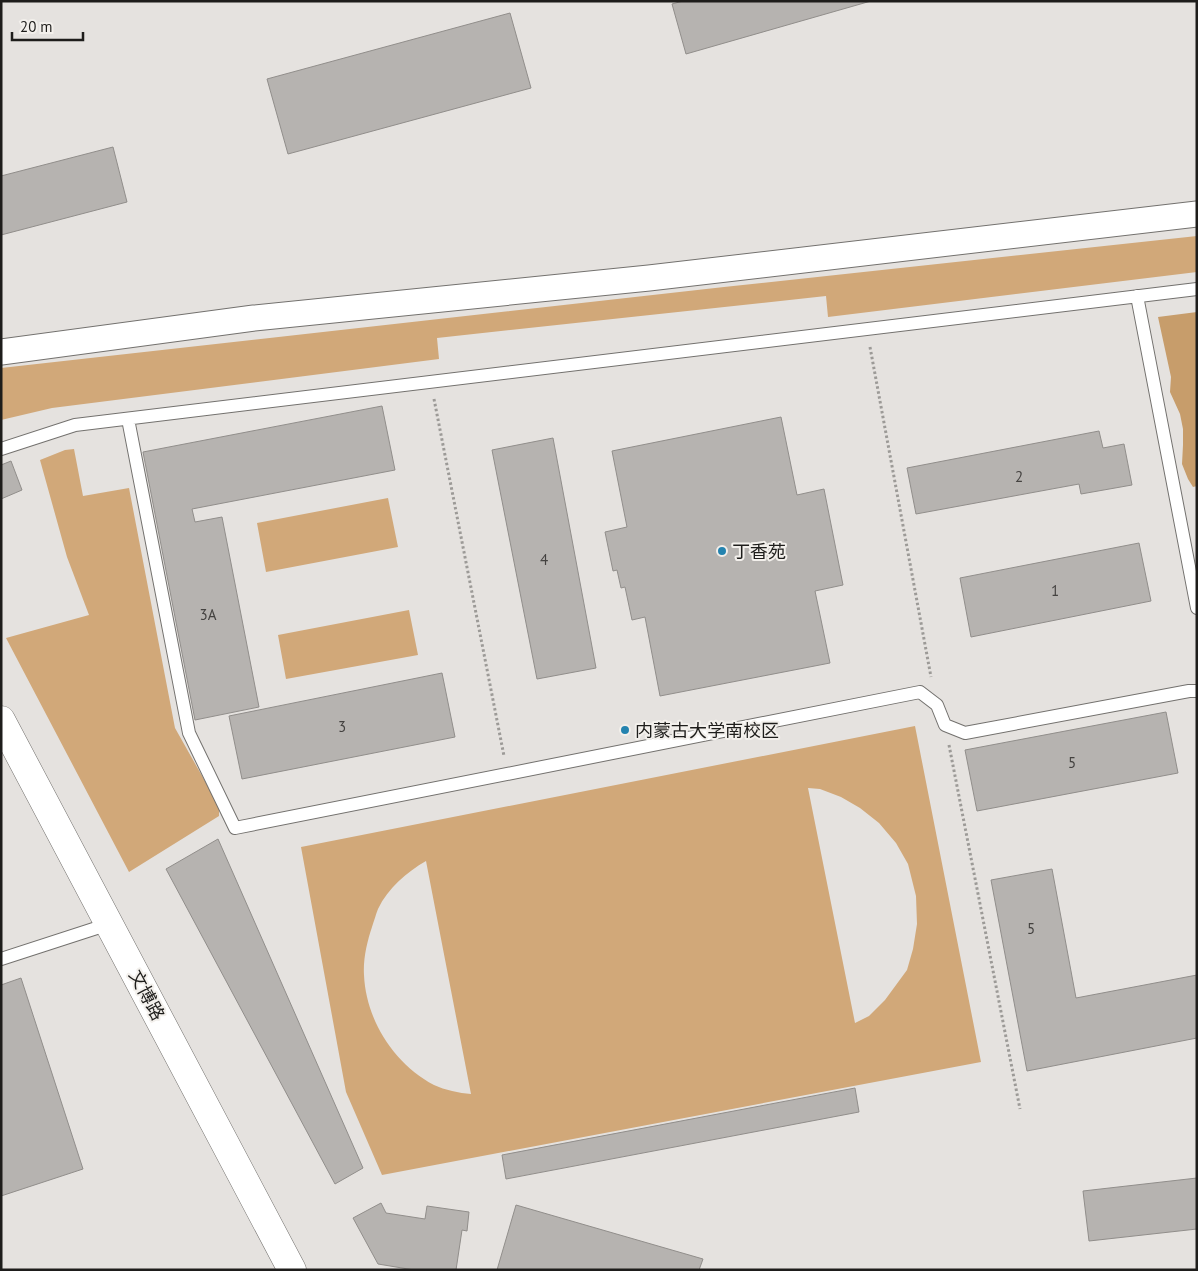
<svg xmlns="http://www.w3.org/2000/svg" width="1198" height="1271" font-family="'PT Sans','Noto Sans SC',sans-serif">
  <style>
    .green { fill: #d1a879; fill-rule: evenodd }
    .forest { fill: #c79d6b }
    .building { fill: #b6b3b0; stroke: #918e8b }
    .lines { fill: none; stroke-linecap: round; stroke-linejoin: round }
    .service-casing { stroke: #73716e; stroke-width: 14 }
    .minor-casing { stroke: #73716e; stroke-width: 27 }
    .tertiary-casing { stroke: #73716e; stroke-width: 29 }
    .path { stroke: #9c9a97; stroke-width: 3; stroke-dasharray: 2.5 2.5; stroke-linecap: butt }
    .service { stroke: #fff; stroke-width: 12 }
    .minor { stroke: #fff; stroke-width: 25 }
    .tertiary { stroke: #fff; stroke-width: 28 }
    .poi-dot { fill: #2483af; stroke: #f3f0ec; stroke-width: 2 }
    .labels { text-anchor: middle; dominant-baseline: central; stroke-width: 4; stroke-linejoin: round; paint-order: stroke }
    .number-label { font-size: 15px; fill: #444240 }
    .poi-label { font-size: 18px; fill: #1e1d1b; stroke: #f3f0ec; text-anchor: start }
    .street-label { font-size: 18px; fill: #1e1d1b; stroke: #f3f0ec }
  </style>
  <rect width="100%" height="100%" fill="#e5e2df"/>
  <!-- green -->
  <path class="green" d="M1197 236V272L828 317 826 296 437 338 439 359 52 408 1 420V368L724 287Z
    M74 449 83 496 129 488 175 728 219 806V816L129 872 6 638 89 615 67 557 40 460 65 450Z
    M388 498 398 547 266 572 257 523Z
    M409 610 418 655 286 679 278 635Z
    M915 726 981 1062 382 1175 346 1092 301 847ZM808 788 820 789 841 797 860 808 879 823 896 843 908 864 916 896 917 924 913 949 907 970 885 1000 869 1016 855 1023ZM426 861 471 1094C459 1093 445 1090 434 1085 394 1064 366 1020 364 975 363 959 367 942 372 927 374 921 376 914 378 909 388 888 407 872 426 861Z"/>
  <!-- forest -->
  <path class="forest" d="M1197 312V486L1193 487 1188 479 1182 464 1183 445V429L1180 414 1170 392 1171 377 1158 317Z"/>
  <!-- building -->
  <path class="building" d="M683 1H871L686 54 672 4Z
    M510 13 531 88 288 154 267 79Z
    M113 147 127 202 1 235V176Z
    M382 406 395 470 192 509 195 522 222 517 259 707 195 720 143 452Z
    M781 417 797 495 824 489 843 585 815 591 830 663 660 696 645 617 632 620 625 587 621 588 617 570 613 571 605 532 627 527 612 451Z
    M1099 431 1103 448 1124 444 1132 485 1081 494 1079 484 916 514 907 468Z
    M553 438 596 668 537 679 492 450Z
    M11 461 22 490 1 499V465Z
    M1139 543 1151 601 971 637 960 578Z
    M442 673 455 737 242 779 229 716Z
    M1166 712 1178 773 977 811 965 750Z
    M218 839 363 1168 335 1184 166 869Z
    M1052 869 1076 998 1197 975V1038L1027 1071 991 880Z
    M21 978 83 1169 1 1196V985Z
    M855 1088 859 1112 506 1179 502 1155Z
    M1197 1178V1229L1089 1241 1083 1191Z
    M381 1203 386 1213 425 1219 427 1206 469 1212 467 1231 462 1230 456 1270H414L378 1264 353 1218Z
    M516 1205 703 1259 699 1270H497Z"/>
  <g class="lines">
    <!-- service casing -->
    <g class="service-casing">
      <path id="service" d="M1137 296 1197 608
        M128 419 189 733 235 828 920 692 937 705 945 725 965 733 1189 691H1197
        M1 449 75 425 1197 289
        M1 959 109 924"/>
    </g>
    <!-- minor casing -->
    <g class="minor-casing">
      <path id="minor" d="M1 352 254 318 649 278 1197 214"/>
    </g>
    <!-- tertiary casing -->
    <g class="tertiary-casing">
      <path id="tertiary" d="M1 720 292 1270"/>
    </g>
    <!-- path -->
    <path class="path" d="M870 347 931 677
      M434 399 504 756
      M949 745 1020 1109"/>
    <!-- service -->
    <use href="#service" class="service"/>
    <!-- minor -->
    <use href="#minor" class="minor"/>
    <!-- tertiary -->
    <use href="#tertiary" class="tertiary"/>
  </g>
  <!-- markers -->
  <g class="poi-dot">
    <circle cx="722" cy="551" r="5"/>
    <circle cx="625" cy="730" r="5"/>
  </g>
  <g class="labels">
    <!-- number labels -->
    <g class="number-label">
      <text x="1019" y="476">2</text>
      <text x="544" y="559">4</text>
      <text x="1055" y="590">1</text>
      <text x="208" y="614">3A</text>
      <text x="342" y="726">3</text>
      <text x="1072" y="762">5</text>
      <text x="1031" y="928">5</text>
    </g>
    <!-- poi labels -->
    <g class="poi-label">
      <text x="732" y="551">丁香苑</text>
      <text x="635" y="730">内蒙古大学南校区</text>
    </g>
    <!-- street labels -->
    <g class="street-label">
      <text transform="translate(147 995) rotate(62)">文博路</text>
    </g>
  </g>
  <!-- border -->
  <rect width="1198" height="1271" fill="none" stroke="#1e1d1b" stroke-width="5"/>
  <!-- scale -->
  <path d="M12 32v8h71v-8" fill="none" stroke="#1e1d1b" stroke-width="2.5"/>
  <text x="20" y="32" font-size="15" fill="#1e1d1b" stroke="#f3f0ec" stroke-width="4" paint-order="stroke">20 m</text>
</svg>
